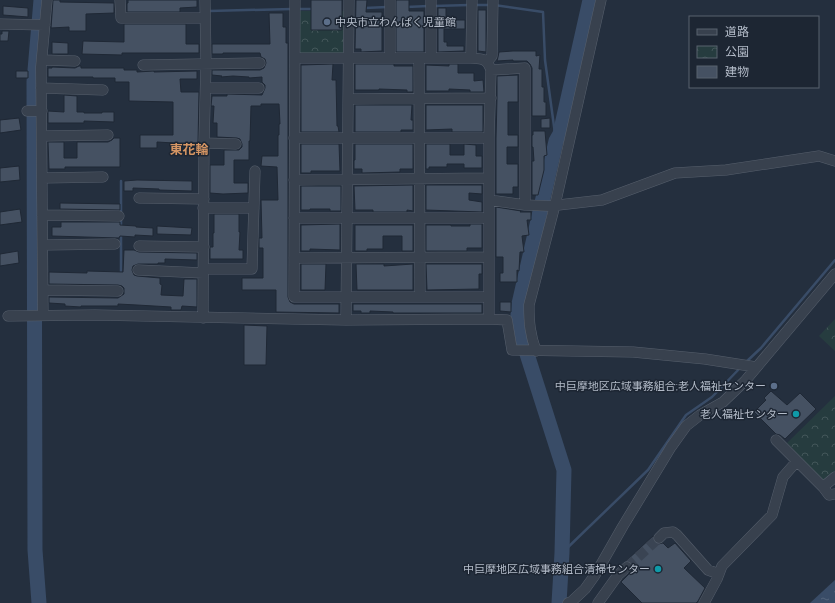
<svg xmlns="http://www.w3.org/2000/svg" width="835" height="603" font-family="Raleway,'Noto Sans JP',sans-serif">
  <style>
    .park { fill: url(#park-crowns) }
    .water { fill: url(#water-ripples) }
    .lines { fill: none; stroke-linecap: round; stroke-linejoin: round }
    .stream { stroke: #394c67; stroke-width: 2.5 }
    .river { stroke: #394c67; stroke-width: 15 }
    .building { fill: #455162; stroke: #1f2835 }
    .minor-tunnel { stroke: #3a4453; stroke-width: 10; stroke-dasharray: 10 5; stroke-linecap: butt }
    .minor-casing { stroke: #565f6c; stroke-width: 11 }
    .minor { stroke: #38414e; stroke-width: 10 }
    .service-dot { fill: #5c6f8a; stroke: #1d2633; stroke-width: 1.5 }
    .culture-dot { fill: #0f9aa8; stroke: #1d2633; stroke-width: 1.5 }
    .labels { text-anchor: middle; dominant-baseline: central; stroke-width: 3; stroke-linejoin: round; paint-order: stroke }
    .poi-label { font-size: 11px; fill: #b4bcc9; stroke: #1d2633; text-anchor: end }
    .quarter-label { font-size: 13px; font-weight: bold; fill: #d59563; stroke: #1d2633 }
  </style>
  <defs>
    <pattern id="park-crowns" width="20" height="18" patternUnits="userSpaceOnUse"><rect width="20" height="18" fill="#263c3f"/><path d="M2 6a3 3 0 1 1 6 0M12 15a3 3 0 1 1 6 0" fill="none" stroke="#435659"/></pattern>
    <pattern id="water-ripples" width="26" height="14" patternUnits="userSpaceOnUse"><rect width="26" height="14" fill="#394c67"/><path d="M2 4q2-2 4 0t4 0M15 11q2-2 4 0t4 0" fill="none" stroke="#53647b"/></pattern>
  </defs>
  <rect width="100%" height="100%" fill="#242f3e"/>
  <!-- park -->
  <path class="park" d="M298 11H344V55H298Z
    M835 319V351L819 336Z
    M835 396V471L823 481 787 443Z"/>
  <!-- water -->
  <path class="water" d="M835 580V603H810Z"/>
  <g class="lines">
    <!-- stream -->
    <path class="stream" d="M474 5H489
      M494 5 543 12 545 60 556 141
      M434 6 469 5
      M406 7 429 6
      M365 8 387 7
      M297 9H314
      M209 11 292 9
      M121 181V228
      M121 233V274
      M746 362 761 348 835 260
      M562 553 648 470 686 415 712 397 741 367"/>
    <!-- river -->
    <path class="river" d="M39 603 35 550 34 82 41 0
      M559 603 562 553 564 470 519 329 518 315 519 304 556 141 560 134 590 0"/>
  </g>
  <!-- building -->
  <path class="building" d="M53 0H60V2L114 3V13L86 14V31H69V27L51 28Z
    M128 0H197V7L180 8V12H127V3H128Z
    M311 0H342V30H311Z
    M356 0H367L366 12H382V51L361 52V49H355Z
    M396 0H409V11H424V52H396Z
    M3 6 28 8V17L3 15Z
    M438 8H446V20H465V29H444V42H447V46H464V51L438 52Z
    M478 10H486V52L478 51Z
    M269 13H283V27H286V43H288V297L290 302 294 304H339V313L276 312V290H242V278H263V248H259V238H262L261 200H278L277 167 261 166 262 156H278V135H279V124H280L279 104H261V106H251L250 141H249V160H234V183H248V193L223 194 210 193V165H224V150H239L242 147V144L240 139 237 138 217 137V123H213L214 106H211L212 96H227V94L262 95 265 88V85L262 82V77L249 78V77L233 76 221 77 222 76 212 75V70H260L264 68 266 63 265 59 261 57 260 53H223V54H212V44H270Z
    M124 24H186V44H199V53H122V55L82 54 83 41 124 42Z
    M2 31H9L8 41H0V34H2Z
    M52 42 68 43V54H52Z
    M513 51H536V56L540 55 539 69H542V87H544V102H546V116H532V68L530 64 527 61H513V60L497 61 498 57 499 52Z
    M333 64 332 80H336L337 126H338L339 132H301V65Z
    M355 64H394V66H413V92H407V90L379 89V90H355Z
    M449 64H458V73H474V81L483 80 484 92H470V90L449 89V91H426V65L449 66Z
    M79 66H81V68H124V70H137V72L154 71V72L197 71V79H180L181 92H199L198 143H191V145H174V143L157 142V148H140V135H173V102L129 101V82H115V78H93V77H48V68H52V67L75 68Z
    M16 71H28V78H16Z
    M518 75V102H508V135H518V147H507V164H518V187H513V194H496V138L497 98V76Z
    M64 95 77 96V112H84V113H102V112H114V122L84 121V123H48V111L64 112Z
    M355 105H412L411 120H413V130H401V132H355Z
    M426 105H483V132H452V129L426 130Z
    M19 118 21 130 0 133V120Z
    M550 118V128H541V119Z
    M533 131H545L547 155 544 156V170L538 195H532V161H534L533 147H532V135H533Z
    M114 138H120V167H65V169H49L48 142H64V158H77V142H108L112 140Z
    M301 144H339L340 171H311V173H301Z
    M355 144H413V169H400V172L362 173V169H354V160H355Z
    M426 144H450V155H464V144L476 145V156H482V168H464V164H447V167H429V169H426Z
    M19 166 20 180 0 182V168Z
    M137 180 192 181V191L159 190V189L133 188V191H124V181Z
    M413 185V211L407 210V212H373V210H355L354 186Z
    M426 185H482V194L469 193V200L482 202V212L426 210Z
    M301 186H341V211H330V209H310V210H301Z
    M60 203 120 204V210L60 209Z
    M496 207 521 211 520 212H531V220H527L529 235 522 236 524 252H520L519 271 517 270V282H500V273H503V257H496Z
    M20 209 22 222 0 225V212Z
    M214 214H239V232H240L239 250H243V259H210V247H213V233H214Z
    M61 222H120V225L136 226V227L153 228V236L135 235V237L120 236 119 238 52 236V227H61Z
    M340 224V250L310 249V251H301V225Z
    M470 224H482V248H467V251H426V225H451V226H470Z
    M355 225H413V251H402V236H383V249H367V251H355Z
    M157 226 192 228 191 235 157 234Z
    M124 250H134L139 252 197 253V260L165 259V263H158V264H138L133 266 132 270 134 275 137 276 160 278V284L162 285 161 295 183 296 184 279H197V307L182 306 181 310H171V307L137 305 118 304V306H81V307L65 306V304L49 303V297L118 298 124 294V288L122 286 118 285 49 284V272L87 273V271L123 272Z
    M18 251 19 263 0 266V254Z
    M301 264H326L325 290H301Z
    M356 264H384V266L413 264V290H357Z
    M426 264H482V274H479V289L427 290Z
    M500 302H511V312L500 311Z
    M353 304H482V313H393V312L370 311V313H361V311H353Z
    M244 325 267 326 266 365H244Z
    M771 391 787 405 800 393 816 409 785 439 780 435 776 434 754 412 766 400 764 398Z
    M653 536V540L655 543 658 544 663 543 668 548 675 543 691 561 684 568 705 588 698 601 696 603H642L621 582 631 572 633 569 632 563 629 561H626Z"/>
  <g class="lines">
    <!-- minor-tunnel -->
    <path class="minor-tunnel" d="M627 567 659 538"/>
    <!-- minor casing -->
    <g class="minor-casing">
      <path id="minor" d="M120 0 121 18H205
        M295 0 294 297H489
        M390 0V58
        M431 0V58
        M0 24 45 25
        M295 58H471C482 59 487 58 491 70L489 138V319
        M419 58 420 297
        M471 58 472 0
        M42 60 75 61
        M487 62 492 56 493 0
        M143 65 260 63
        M491 70 525 68V205
        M41 88 103 90
        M206 88H259
        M348 99 491 98
        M27 111H42
        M42 136 108 135
        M294 138H489
        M204 143 236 144
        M42 178 103 177
        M294 180 489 178
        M139 198 204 199
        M489 200 525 205 550 206 602 200 675 173 726 170 819 156 835 161
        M203 208H254
        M42 215 119 216
        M294 218H489
        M43 245 115 244
        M139 246 204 247
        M294 258 489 257
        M203 269H252L255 171
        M138 270 203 273
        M43 290 118 291
        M43 315 41 67 47 0
        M8 316 95 315 346 320 489 319 507 320 512 350 633 352 705 359 756 367
        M203 318 204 143 206 64 205 0
        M346 320 349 0
        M536 351C530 334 529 323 529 305L555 205 601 0
        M776 440 823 487 835 477
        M823 487 829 495 835 494
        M659 538 664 533 673 532 677 535 708 570 719 574
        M568 603 571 602 585 589 595 575 623 526 671 447 686 426 700 415 723 402 745 381 835 274
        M598 603 618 575 627 567
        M704 603 717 579 722 566 772 515 783 477 797 461"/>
    </g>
    <!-- minor -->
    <use href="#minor" class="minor"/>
  </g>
  <!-- markers -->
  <g class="service-dot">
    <circle cx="327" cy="22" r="4"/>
    <circle cx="774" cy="386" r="4"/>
  </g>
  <g class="culture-dot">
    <circle cx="796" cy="414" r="4"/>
    <circle cx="658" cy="569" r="4"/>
  </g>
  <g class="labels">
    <!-- poi labels -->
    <g class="poi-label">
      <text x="335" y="22" text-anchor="start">中央市立わんぱく児童館</text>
      <text x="766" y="386">中巨摩地区広域事務組合;老人福祉センター</text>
      <text x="788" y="414">老人福祉センター</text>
      <text x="650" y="569">中巨摩地区広域事務組合清掃センター</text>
    </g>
    <!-- quarter labels -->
    <g class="quarter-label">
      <text x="189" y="149">東花輪</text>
    </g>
  </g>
  <!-- legend -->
  <rect x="689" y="16" width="130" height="72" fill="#1d2633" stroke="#59626f"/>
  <rect x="697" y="29" width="20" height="6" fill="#38414e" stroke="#59626f"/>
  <text x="725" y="36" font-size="12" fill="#b4bcc9">道路</text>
  <rect x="697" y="46" width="20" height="12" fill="url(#park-crowns)" stroke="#59626f"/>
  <text x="725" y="56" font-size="12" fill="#b4bcc9">公園</text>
  <rect x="697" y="66" width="20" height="12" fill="#455162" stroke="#59626f"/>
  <text x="725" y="76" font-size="12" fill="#b4bcc9">建物</text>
</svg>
